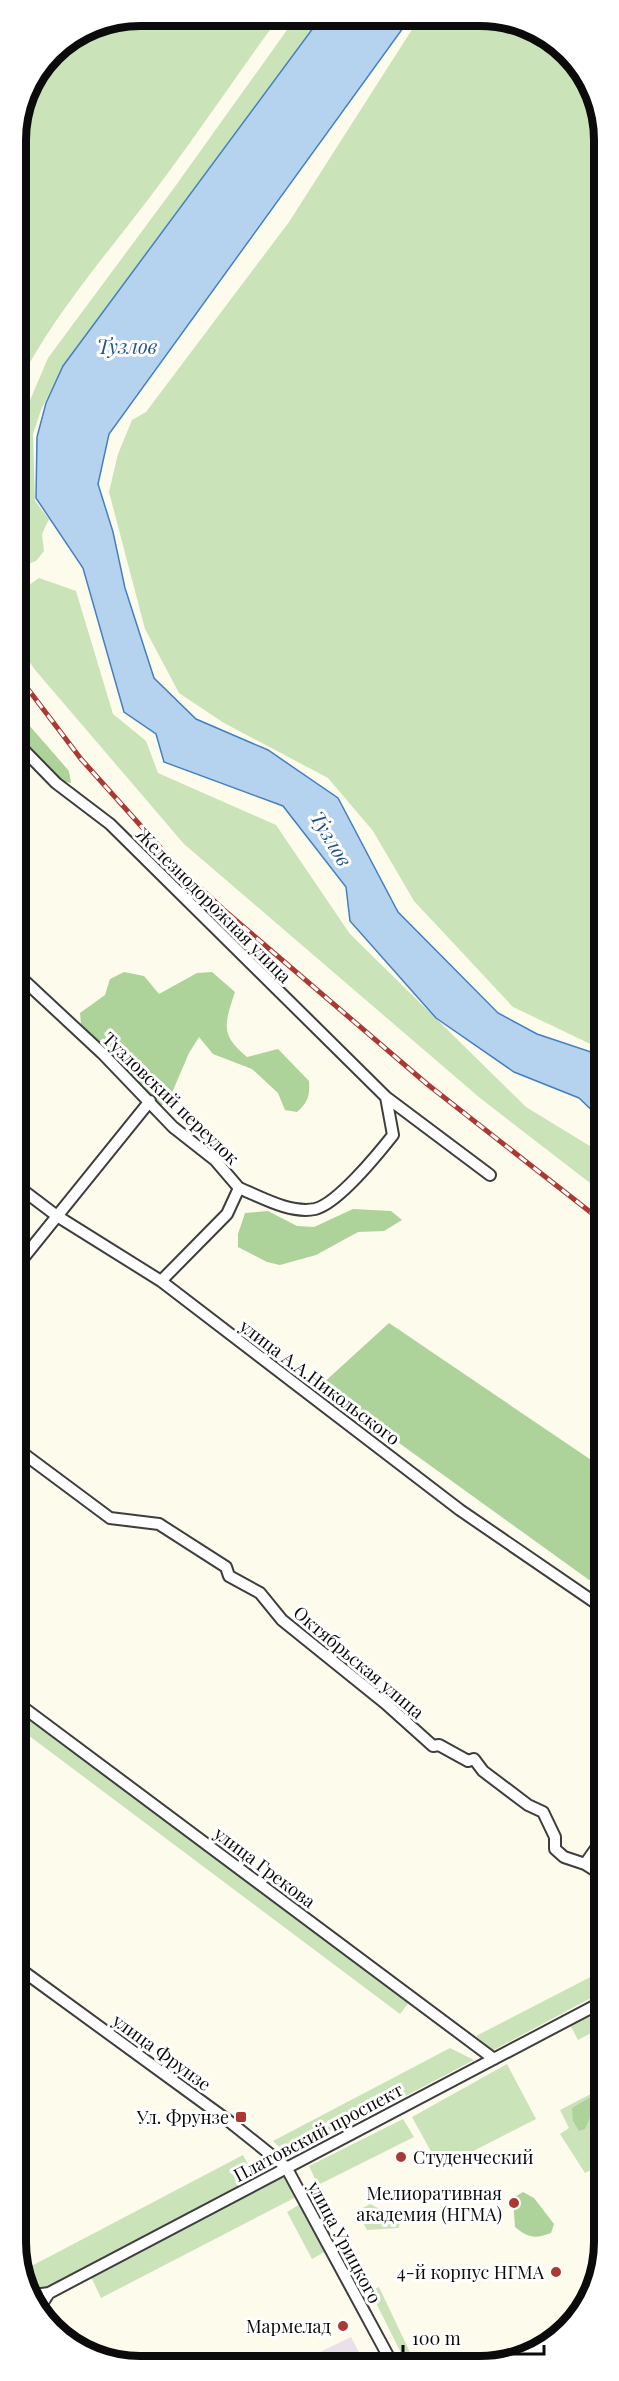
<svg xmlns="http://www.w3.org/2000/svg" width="619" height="2381" font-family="'Playfair Display',serif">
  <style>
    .industrial { fill: #e9e0e9 }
    .green { fill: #cae3b9 }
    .forest { fill: #add29a }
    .water { fill: #b5d3ef; stroke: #4481be; stroke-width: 1.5 }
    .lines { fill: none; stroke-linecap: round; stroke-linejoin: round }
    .minor-casing { stroke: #3e3e3e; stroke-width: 14 }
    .minor { stroke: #fff; stroke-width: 10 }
    .rail-casing { stroke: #ab3933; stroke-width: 5 }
    .rail { stroke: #fff; stroke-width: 3; stroke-dasharray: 9; stroke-linecap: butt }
    .poi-dot { fill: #ab3933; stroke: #fff; stroke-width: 2 }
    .labels { text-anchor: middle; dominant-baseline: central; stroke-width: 6; stroke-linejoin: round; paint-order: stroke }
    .street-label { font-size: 18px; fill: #0b0b0b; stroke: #fff }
    .poi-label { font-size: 18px; fill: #0b0b0b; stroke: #fff; text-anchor: end }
    .water-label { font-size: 20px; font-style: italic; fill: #22548f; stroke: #fff }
    .rim { fill: none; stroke: #0b0b0b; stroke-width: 8 }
  </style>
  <rect width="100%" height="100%" fill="#fdfbeb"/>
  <!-- industrial -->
  <path class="industrial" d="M351 2337 365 2364H295L314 2355Z"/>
  <!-- green -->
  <path class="green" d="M139 15 280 16C236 76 195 138 150 197 102 260 51 318 15 390V131L28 85 52 51 92 24Z
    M297 16H322L63 366 41 410 33 434 35 501 49 519 42 534 44 551 36 561 15 569V414L25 412 48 358 174 188Z
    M420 17H504L568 52 603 123V1050L513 1007 414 901 373 831 328 778 224 723 179 693 145 629 109 492 118 454 132 420 146 412 289 222Z
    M39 578 76 591 113 714 146 741 158 773 276 825 350 934 526 1107 603 1154V1193L480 1098 184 844 36 671 15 642V595Z
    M16 1708 410 2001 400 2014 16 1726Z
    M604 1970V1991L492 2051 476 2036Z
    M599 2005 604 2013V2026L578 2040 568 2021Z
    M450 2048 474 2060 290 2157 273 2141Z
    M507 2064 536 2119 440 2168 412 2117Z
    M604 2087V2104L597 2108 604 2122V2164L585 2173 560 2134 569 2128 560 2110Z
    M403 2119 414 2137 318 2185 309 2166Z
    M243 2155 255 2178 45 2288H31L22 2271Z
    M285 2173 298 2196 101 2298 91 2277Z
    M302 2203 328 2250 312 2259 287 2212Z
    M370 2204 400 2219 399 2228 367 2230 357 2211Z
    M379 2287 416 2365H407L370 2291Z"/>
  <!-- forest -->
  <path class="forest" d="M15 709 69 771 71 783 61 781 15 733Z
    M124 972 144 976 159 994 197 973 212 972 235 992C225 1023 219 1034 247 1057L278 1049 309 1081C310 1096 308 1102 297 1112L285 1110 278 1093 252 1069 213 1054 199 1037 189 1053 168 1102 160 1106 81 1024 80 1013 105 995 110 979Z
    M353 1209 391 1211 402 1220 384 1231 358 1232 316 1255 280 1265 267 1262 238 1247V1234L245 1213 268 1211 297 1226 314 1227Z
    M389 1323 603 1468V1590L320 1386Z
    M604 2089V2097L594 2108 585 2129 579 2131 573 2121 572 2108Z
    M523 2192 534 2198 554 2224 551 2233C535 2239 528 2238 515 2227L513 2198Z"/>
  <!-- water -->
  <path class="water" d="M322 16 411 17 109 434 98 484 113 532 125 588 154 678 196 719 268 750 338 798 398 912 498 1013 537 1034 603 1056V1121L579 1098 514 1072 436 1018 350 921 346 887 283 806 164 762 156 734 124 712 83 568 36 498 37 437 46 403 63 366Z"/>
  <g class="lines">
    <!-- minor casing -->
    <g class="minor-casing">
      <path id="minor" d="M15 741 56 783 110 824 386 1097 490 1175
        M16 973 102 1053 173 1127 215 1160 239 1188 227 1214 161 1281
        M16 1185 57 1216 161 1281 460 1510 603 1608
        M239 1188C261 1197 290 1214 315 1209 337 1204 378 1154 393 1135L386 1097
        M16 1267 150 1101
        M16 1448 110 1518 159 1524 226 1567 229 1576 260 1593 282 1620 385 1703 433 1746 439 1745 468 1761 474 1759 483 1771 528 1805 543 1812 555 1837V1849L564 1857 585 1864 604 1876
        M16 1702 494 2059
        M585 1864 604 1837
        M16 1966 230 2122 286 2167 393 2365
        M34 2295 49 2293 604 2001
        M40 2307 49 2293"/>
    </g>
    <!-- minor -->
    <use href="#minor" class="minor"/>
    <!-- rail casing -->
    <g class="rail-casing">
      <path id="rail" d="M15 672 81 759 175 864 225 911 427 1084 603 1222"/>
    </g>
    <!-- rail -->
    <use href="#rail" class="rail"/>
  </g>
  <!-- markers -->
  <g class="poi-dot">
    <rect x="235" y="2111" width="12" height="12" rx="3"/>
    <circle cx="401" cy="2157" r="6"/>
    <circle cx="514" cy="2203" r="6"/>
    <circle cx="556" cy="2272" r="6"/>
    <circle cx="343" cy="2326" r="6"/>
  </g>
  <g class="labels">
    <!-- street labels -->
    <g class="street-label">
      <text transform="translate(214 905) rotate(45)">Железнодорожная улица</text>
      <text transform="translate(171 1098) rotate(44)">Тузловский переулок</text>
      <text transform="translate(320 1382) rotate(37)">улица А.А.Никольского</text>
      <text transform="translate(359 1662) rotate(40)">Октябрьская улица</text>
      <text transform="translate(265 1867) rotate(37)">улица Грекова</text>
      <text transform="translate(162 2052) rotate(36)">улица Фрунзе</text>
      <text transform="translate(318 2132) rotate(-28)">Платовский проспект</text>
      <text transform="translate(345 2242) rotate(62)">улица Урицкого</text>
    </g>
    <!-- poi labels -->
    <g class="poi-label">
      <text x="229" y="2117">Ул. Фрунзе</text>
      <text x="413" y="2157" text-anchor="start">Студенческий</text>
      <text x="502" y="2193">Мелиоративная<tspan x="502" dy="21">академия (НГМА)</tspan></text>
      <text x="544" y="2272">4-й корпус НГМА</text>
      <text x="331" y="2326">Мармелад</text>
    </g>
    <!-- water labels -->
    <g class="water-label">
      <text x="127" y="345">Тузлов</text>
      <text transform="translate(332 838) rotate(59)">Тузлов</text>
    </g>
  </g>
  <!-- crop -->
  <path d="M0 0H619V2381H0ZM140 26H480A114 114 0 0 1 594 140V2242A114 114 0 0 1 480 2356H140A114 114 0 0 1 26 2242V140A114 114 0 0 1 140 26Z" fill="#fff" fill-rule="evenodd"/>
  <path class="rim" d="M140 26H480A114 114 0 0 1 594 140V2242A114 114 0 0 1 480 2356H140A114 114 0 0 1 26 2242V140A114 114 0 0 1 140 26Z"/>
  <!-- scale -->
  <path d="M403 2345v9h141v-9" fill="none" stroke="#0b0b0b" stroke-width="3"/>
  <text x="412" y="2345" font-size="18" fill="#0b0b0b" stroke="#ffffff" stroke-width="4.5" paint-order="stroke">100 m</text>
</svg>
